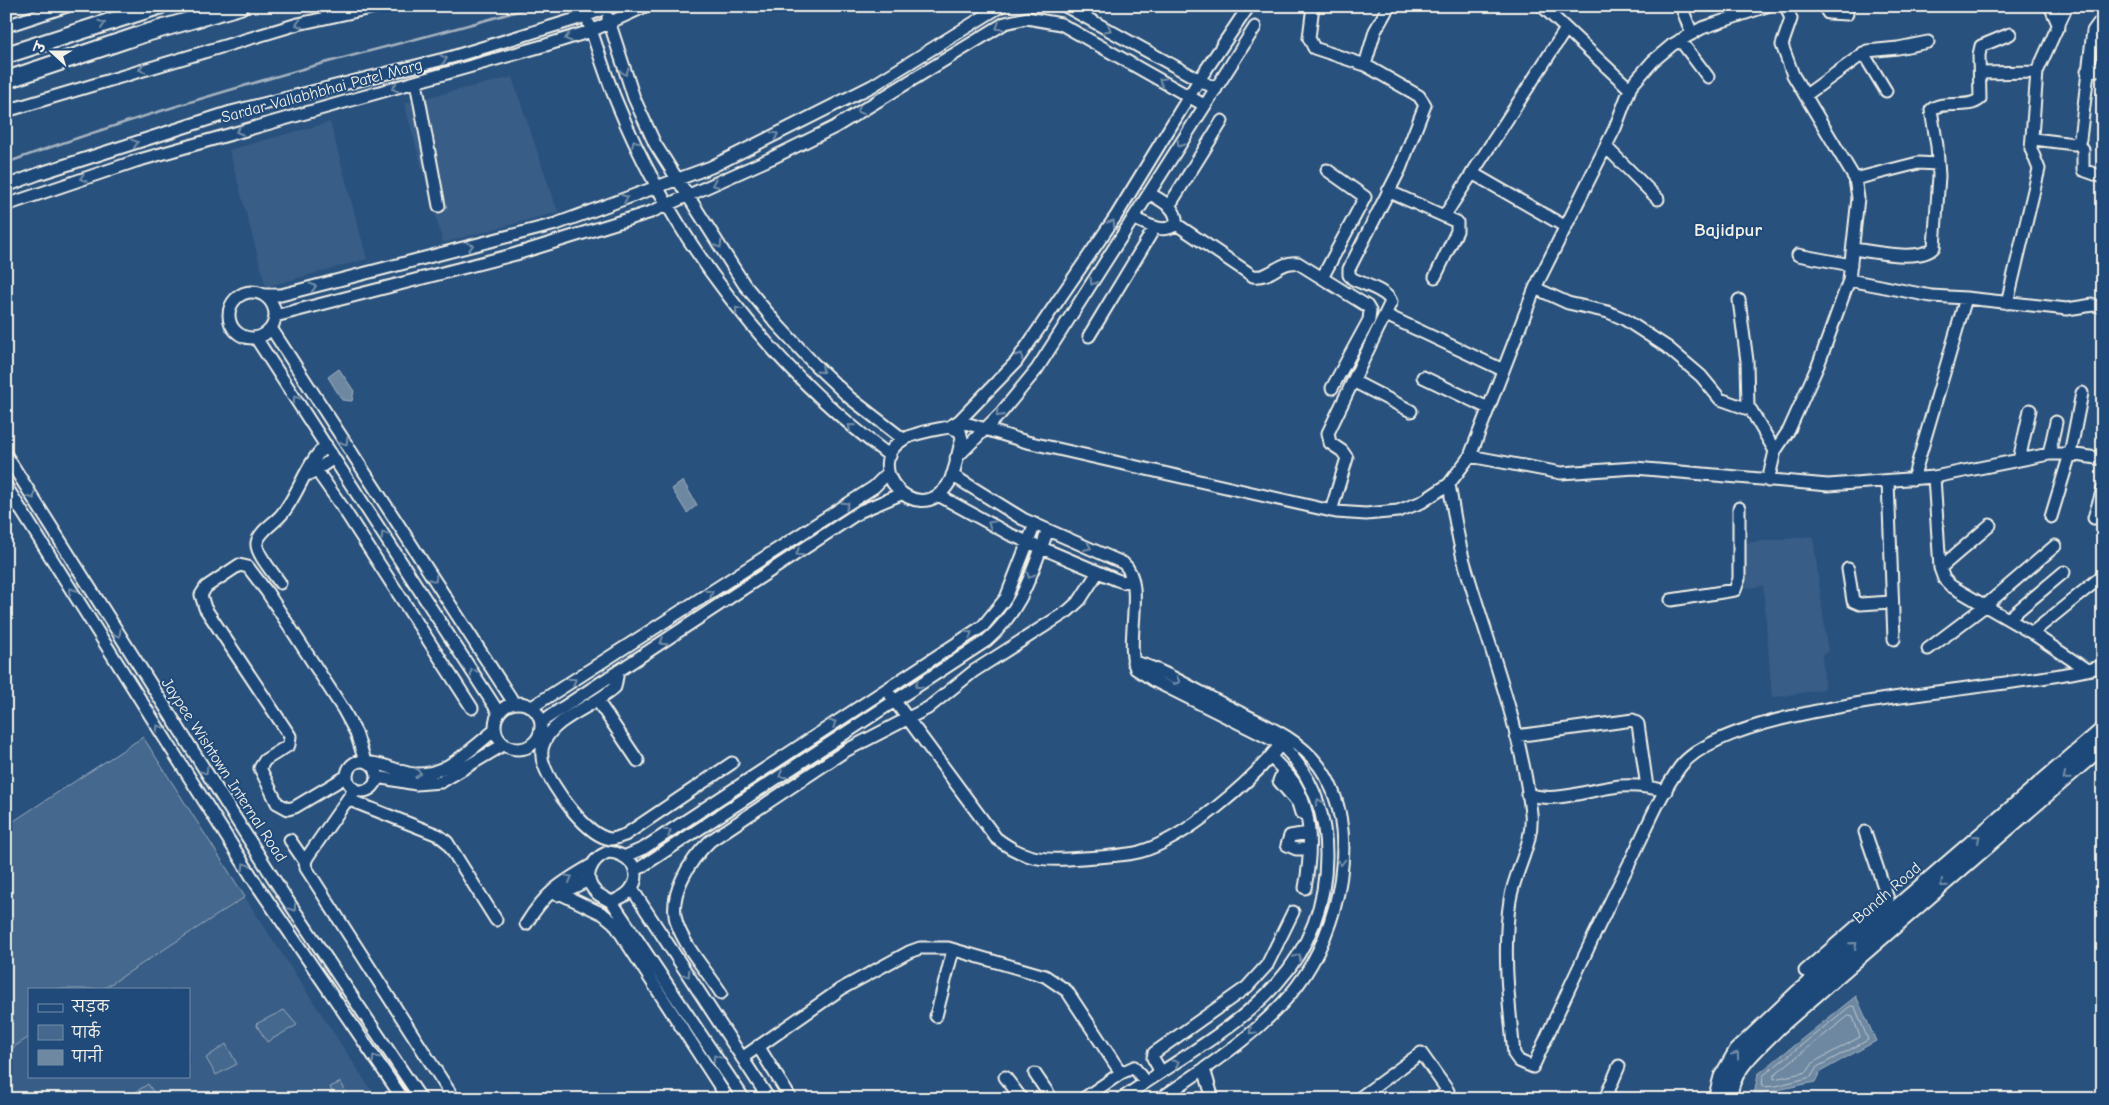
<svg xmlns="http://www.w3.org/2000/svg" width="2109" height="1105" font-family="'Comic Neue','Playpen Sans Deva',sans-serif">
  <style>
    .built { fill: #375d86 }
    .green { fill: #45688e; stroke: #9cacbb }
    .water { fill: #6e88a2; stroke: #a4b2be }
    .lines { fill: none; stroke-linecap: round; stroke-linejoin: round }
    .shore { stroke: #bec7cc; stroke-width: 1 }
    .stream { stroke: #a4b2be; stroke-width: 2.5 }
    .minor-casing { stroke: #f4f1e8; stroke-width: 15 }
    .major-casing { stroke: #f4f1e8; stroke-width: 19 }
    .highway-casing { stroke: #f4f1e8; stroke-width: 20 }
    .minor { stroke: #1f4a7a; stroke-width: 11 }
    .major { stroke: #1f4a7a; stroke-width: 15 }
    .highway { stroke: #1f4a7a; stroke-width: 16 }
    .oneway { stroke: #748da6 }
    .labels { text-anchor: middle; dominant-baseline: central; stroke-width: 4; stroke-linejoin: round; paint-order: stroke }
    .street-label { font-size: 16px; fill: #f4f1e8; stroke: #1f4a7a }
    .quarter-label { font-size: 19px; font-weight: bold; fill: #f4f1e8; stroke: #1f4a7a }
  </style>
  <rect width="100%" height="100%" fill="#28517e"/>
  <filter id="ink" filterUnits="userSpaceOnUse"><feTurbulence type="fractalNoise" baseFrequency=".02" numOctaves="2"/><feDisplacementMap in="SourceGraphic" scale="10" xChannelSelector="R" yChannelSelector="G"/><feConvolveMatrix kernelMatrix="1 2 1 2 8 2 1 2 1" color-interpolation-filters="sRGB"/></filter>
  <g filter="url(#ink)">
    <!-- built -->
    <path class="built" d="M512 77 558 212 443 243 404 103Z
      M330 122 367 259 266 287 229 150Z
      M1813 536 1828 653 1822 654 1825 689 1772 698 1763 586 1746 588 1744 543Z
      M245 897 377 1099H6V1052L29 1037V1076H189V989H103Z"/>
    <!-- green -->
    <path class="green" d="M143 737 245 897 103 989H29V1037L6 1052V826Z
      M284 1010 297 1025 267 1042 256 1024Z
      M226 1044 237 1064 216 1075 206 1058Z
      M341 1082 349 1099H331L334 1096 330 1087Z
      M148 1084 158 1099H125Z"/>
    <!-- water -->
    <path class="water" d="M339 369 354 391 352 401 342 400 328 377Z
      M683 481 697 505 687 513 672 489Z
      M1856 996 1876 1041 1820 1072 1815 1082 1754 1095 1758 1074Z"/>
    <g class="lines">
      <!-- shore -->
      <path class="shore" d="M1851 1006 1855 1007 1868 1040 1817 1067 1811 1077 1776 1086 1762 1087 1763 1076Z
        M1849 1016 1853 1017 1860 1037 1814 1062 1807 1072 1774 1079V1075Z"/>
      <!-- stream -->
      <path class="stream" d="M6 163C107 126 210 95 313 66 387 46 462 28 535 6"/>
      <!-- minor casing -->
      <g class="minor-casing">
        <path id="minor" d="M1065 6 1216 89
          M1313 6 1309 38 1314 48 1365 65 1419 96 1425 105 1400 169 1349 269V275L1353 279C1363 284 1388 291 1391 302L1328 433 1330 443 1342 451 1347 458 1331 511
          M1542 6 1630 89
          M1681 6 1692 34
          M1824 6 1828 13 1847 14
          M2050 6 2059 26
          M608 18 634 98 655 144 744 284 776 323 814 364 850 398 903 439
          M589 24C598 50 606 77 617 103 673 240 771 368 890 456
          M6 26 67 6
          M1680 40 1708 77
          M1863 53 1886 91
          M1365 65 1375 31 1389 6
          M2087 71 2097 70 2103 63
          M1980 73 2037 72
          M416 82 439 206
          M1806 95 1867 51 1898 48 1928 42
          M6 111 298 24 380 6
          M2034 139 2074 144 2080 139 2093 31 2098 24 2103 22
          M2077 142 2083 149V170L2103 177
          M1606 147 1658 199
          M1472 173 1566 227
          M1855 179 1918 163 1938 164
          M6 186 38 174 231 112 452 57 586 16 610 6
          M1388 191 1457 222V231L1435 277
          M6 205 136 161 546 45 591 31 646 6
          M1169 206 1222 121
          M1445 215 1566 29
          M1133 218C1147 224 1163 235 1176 224 1178 207 1161 201 1149 193
          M1176 224 1253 276C1271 279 1280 260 1298 263L1367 306 1370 311 1369 320 1332 388
          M1853 249C1872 251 1921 263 1934 247L1939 176 1937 146 1931 110C1943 99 1967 110 1980 99L1979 55 1981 46 2010 34
          M1798 255 1851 265
          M1322 278 1365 197 1327 170
          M1849 280 1931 296 1966 298
          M1535 288 1568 303 1608 312 1624 319 1667 347 1701 376 1720 399 1751 410 1775 451
          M229 315a23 23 0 1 1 46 0a23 23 0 1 1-46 0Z
          M265 295H281L556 224 711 167 872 86 1001 6
          M1739 300 1747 361 1748 408
          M2007 303 2039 169 2031 149 2037 72 2067 6
          M1386 315 1503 370
          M275 316 516 254 651 212 772 158 835 127 1005 23 1027 18 1061 24 1204 105
          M271 328 514 703
          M1089 336 1155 227
          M256 338 499 713
          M1423 377 1488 408
          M1353 381 1411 411
          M959 421 1027 442 1336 512 1366 514 1398 511 1422 502 1449 484 1470 456 1535 288 1615 128 1631 86 1653 61 1672 45 1702 28 1767 6
          M949 427 959 421 1016 362 1116 216 1199 80 1249 6
          M949 427 960 431 962 439C957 453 956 474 947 486 916 529 859 465 904 439 917 432 934 430 949 427Z
          M2049 454 2056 422
          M6 455 284 895 421 1099
          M1470 456 1561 473 1635 468 1828 485 1934 477 2049 454H2070L2103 459
          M956 458 1001 413 1037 369 1255 27
          M2019 460 2030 410
          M317 471 343 508 472 708
          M310 474 334 458
          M952 475 1023 519 1123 563C1147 583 1124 641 1136 669L1153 680 1281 744C1312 775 1326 812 1326 855 1326 987 1214 1034 1121 1099
          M1934 477 1940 568 1944 579 1951 586 2032 633 2087 670
          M1913 479 1966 298 2067 309 2093 305 2103 307
          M1768 481 1775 451 1789 430 1819 363 1849 280 1858 198 1855 179 1793 75 1782 45 1791 19 1786 6
          M1888 481 1894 639
          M1449 484C1453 508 1457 534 1463 558 1487 642 1521 725 1531 813 1534 843 1515 870 1510 900 1502 952 1509 1003 1514 1054L1519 1061 1533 1067C1565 996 1598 926 1633 856 1647 827 1661 793 1680 767 1732 699 2014 691 2103 666
          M6 486 257 885 403 1099
          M938 495 1009 534 1117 580 1123 582 1132 579
          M2051 517 2070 454 2082 393
          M2094 518 2103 489
          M1940 568 1990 525
          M1848 569 1853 601 1860 604 1891 602
          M280 583C274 574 255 552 257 543 258 532 276 522 282 514 300 492 305 465 326 445
          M1671 600 1735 590 1739 579V508
          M2008 619 2064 572
          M2032 633 2101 577
          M1928 649 1985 606 2055 546
          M1133 662C1159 666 1208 698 1235 710 1265 725 1298 738 1319 766 1364 827 1339 931 1297 986 1261 1033 1208 1066 1160 1099
          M618 671 615 687C596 706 554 717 544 743 541 749 541 758 544 765 551 786 587 837 611 839 615 839 621 836 625 835L732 763
          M891 696 996 838C1026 861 1046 861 1082 858 1101 857 1121 856 1139 852 1186 839 1251 782 1281 744
          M597 700 638 761
          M495 726a23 23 0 1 1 46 0a23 23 0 1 1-46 0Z
          M532 707 874 487 888 473
          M541 722 861 511 901 494
          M1516 736 1633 720 1638 724 1647 787
          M1271 757C1279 766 1290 775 1296 786 1313 815 1311 856 1305 888
          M347 776a15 15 0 1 1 30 0a15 15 0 1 1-30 0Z
          M371 763C384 764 395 770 408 773 442 780 470 750 495 730
          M1283 771 1279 781 1298 803 1301 813
          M347 776 295 807 288 809 277 803 260 768 265 760 289 745 290 736 205 608 201 595 206 587 239 565 248 567 267 592 343 709 356 733 365 761
          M377 777 416 784 441 782 503 745
          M355 789 349 797 352 801 438 835 447 842 496 920
          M1527 794C1558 804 1589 789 1620 786 1635 785 1651 787 1666 791
          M349 797 308 856 305 862 306 868 454 1099
          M1308 833 1290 836 1287 845 1296 849H1308
          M290 840 305 862
          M608 852C627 853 645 870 631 889 627 896 619 898 612 902 607 899 602 897 598 894 580 879 591 859 608 852Z
          M626 856 644 848 983 626 1006 598 1035 524
          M635 871 986 641C1023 609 1031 573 1048 530
          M632 889 769 1099
          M561 894 603 914 614 923 728 1099
          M557 895 589 880
          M612 902 744 1099
          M526 924C545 893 559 884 590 866
          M1805 971 1888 899 1865 832
          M721 993C707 971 686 949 677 924 667 895 690 860 710 841L845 751 928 708 974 671 1068 611 1080 600 1098 572
          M936 1016 953 950
          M758 1046 791 1099
          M742 1058 841 989 909 952 920 948H948L1045 976 1067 991 1121 1073 1083 1099
          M1204 1069 1213 1099
          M1161 1072 1153 1058 1154 1053 1247 987 1267 965 1293 912
          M1121 1073 1134 1067 1145 1082
          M1035 1074 1052 1099
          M1005 1077 1022 1099
          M1358 1099 1421 1053 1448 1091 1437 1099
          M1605 1099 1619 1066"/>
      </g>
      <!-- major casing -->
      <g class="major-casing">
        <path id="major" d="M1716 1099 1722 1077 1737 1051 1798 993 2103 730
          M1729 1099C1729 1069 1760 1046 1779 1026L2103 745"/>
      </g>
      <!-- highway casing -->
      <g class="highway-casing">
        <path id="highway" d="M6 55 159 6
          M6 80 143 34 240 6"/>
      </g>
      <!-- minor -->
      <use href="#minor" class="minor"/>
      <!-- major -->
      <use href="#major" class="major"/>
      <!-- highway -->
      <use href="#highway" class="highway"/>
    </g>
    <!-- one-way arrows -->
    <defs><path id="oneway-chevron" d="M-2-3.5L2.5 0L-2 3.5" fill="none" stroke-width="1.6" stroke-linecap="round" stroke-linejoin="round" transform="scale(1.25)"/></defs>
    <g class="oneway">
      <use href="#oneway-chevron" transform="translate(102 24) rotate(-18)"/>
      <use href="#oneway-chevron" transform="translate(299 24) rotate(166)"/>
      <use href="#oneway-chevron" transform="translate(999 27) rotate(148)"/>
      <use href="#oneway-chevron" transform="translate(1108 29) rotate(29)"/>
      <use href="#oneway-chevron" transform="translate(568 38) rotate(163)"/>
      <use href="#oneway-chevron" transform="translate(444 59) rotate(-14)"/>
      <use href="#oneway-chevron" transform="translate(142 69) rotate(163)"/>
      <use href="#oneway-chevron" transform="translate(625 72) rotate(72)"/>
      <use href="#oneway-chevron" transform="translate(1162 81) rotate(-151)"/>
      <use href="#oneway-chevron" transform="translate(395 88) rotate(165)"/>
      <use href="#oneway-chevron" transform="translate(860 111) rotate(149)"/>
      <use href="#oneway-chevron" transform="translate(239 131) rotate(164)"/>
      <use href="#oneway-chevron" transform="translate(775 135) rotate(-27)"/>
      <use href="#oneway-chevron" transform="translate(135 143) rotate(-18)"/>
      <use href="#oneway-chevron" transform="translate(635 143) rotate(-116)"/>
      <use href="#oneway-chevron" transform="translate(1180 144) rotate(122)"/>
      <use href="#oneway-chevron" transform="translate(83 178) rotate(162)"/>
      <use href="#oneway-chevron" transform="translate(715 184) rotate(156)"/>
      <use href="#oneway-chevron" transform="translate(625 198) rotate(-20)"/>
      <use href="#oneway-chevron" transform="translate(1112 223) rotate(-56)"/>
      <use href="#oneway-chevron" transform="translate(719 245) rotate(57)"/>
      <use href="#oneway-chevron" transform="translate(470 246) rotate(-15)"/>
      <use href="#oneway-chevron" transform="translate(1093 282) rotate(122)"/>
      <use href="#oneway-chevron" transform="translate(313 287) rotate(-15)"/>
      <use href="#oneway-chevron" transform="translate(738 310) rotate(-130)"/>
      <use href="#oneway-chevron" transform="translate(1020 356) rotate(-55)"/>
      <use href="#oneway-chevron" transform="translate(821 370) rotate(43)"/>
      <use href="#oneway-chevron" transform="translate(296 399) rotate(-123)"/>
      <use href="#oneway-chevron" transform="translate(999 414) rotate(132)"/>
      <use href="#oneway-chevron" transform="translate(851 427) rotate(-139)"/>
      <use href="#oneway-chevron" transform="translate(345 442) rotate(57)"/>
      <use href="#oneway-chevron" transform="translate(32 496) rotate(58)"/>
      <use href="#oneway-chevron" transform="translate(846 505) rotate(-33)"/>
      <use href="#oneway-chevron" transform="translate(991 524) rotate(-151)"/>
      <use href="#oneway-chevron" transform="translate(384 535) rotate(-123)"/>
      <use href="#oneway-chevron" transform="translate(1088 547) rotate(24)"/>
      <use href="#oneway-chevron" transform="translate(799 553) rotate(147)"/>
      <use href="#oneway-chevron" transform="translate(1030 575) rotate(112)"/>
      <use href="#oneway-chevron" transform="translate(434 579) rotate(57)"/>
      <use href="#oneway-chevron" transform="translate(72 591) rotate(-122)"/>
      <use href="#oneway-chevron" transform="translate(710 593) rotate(-33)"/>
      <use href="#oneway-chevron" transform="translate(118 634) rotate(58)"/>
      <use href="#oneway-chevron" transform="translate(969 634) rotate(-33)"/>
      <use href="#oneway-chevron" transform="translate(663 642) rotate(147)"/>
      <use href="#oneway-chevron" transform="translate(473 672) rotate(-123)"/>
      <use href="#oneway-chevron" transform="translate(573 681) rotate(-33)"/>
      <use href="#oneway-chevron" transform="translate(1177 681) rotate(27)"/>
      <use href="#oneway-chevron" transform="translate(918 685) rotate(147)"/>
      <use href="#oneway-chevron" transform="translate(833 723) rotate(-33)"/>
      <use href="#oneway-chevron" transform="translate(159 728) rotate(-122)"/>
      <use href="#oneway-chevron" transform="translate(205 771) rotate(57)"/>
      <use href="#oneway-chevron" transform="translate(418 773) rotate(3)"/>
      <use href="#oneway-chevron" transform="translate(782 775) rotate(147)"/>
      <use href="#oneway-chevron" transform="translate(2066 777) rotate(139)"/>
      <use href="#oneway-chevron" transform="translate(1319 802) rotate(-112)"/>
      <use href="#oneway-chevron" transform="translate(668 832) rotate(-33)"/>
      <use href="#oneway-chevron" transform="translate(1977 838) rotate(-41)"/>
      <use href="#oneway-chevron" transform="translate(1341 862) rotate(91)"/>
      <use href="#oneway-chevron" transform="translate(245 866) rotate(-122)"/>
      <use href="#oneway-chevron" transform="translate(569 878) rotate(-29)"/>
      <use href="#oneway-chevron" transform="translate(1943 884) rotate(139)"/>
      <use href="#oneway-chevron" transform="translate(293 908) rotate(56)"/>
      <use href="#oneway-chevron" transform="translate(1854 945) rotate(-41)"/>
      <use href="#oneway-chevron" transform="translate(1298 957) rotate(-56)"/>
      <use href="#oneway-chevron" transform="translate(687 974) rotate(56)"/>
      <use href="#oneway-chevron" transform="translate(1252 1031) rotate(137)"/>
      <use href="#oneway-chevron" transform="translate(1736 1055) rotate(-55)"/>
      <use href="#oneway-chevron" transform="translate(375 1058) rotate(-124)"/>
      <use href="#oneway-chevron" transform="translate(716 1058) rotate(-124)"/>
      <use href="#oneway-chevron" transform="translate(1176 1063) rotate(-31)"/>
    </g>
  </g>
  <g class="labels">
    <!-- street labels -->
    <g class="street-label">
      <text transform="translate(322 91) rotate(-15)">Sardar Vallabhbhai Patel Marg</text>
      <text transform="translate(224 770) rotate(57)">Jaypee Wishtown Internal Road</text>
      <text transform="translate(1887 893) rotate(-41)">Bandh Road</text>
    </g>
    <!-- quarter labels -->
    <g class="quarter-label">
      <text x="1728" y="230">Bajidpur</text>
    </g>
  </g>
  <!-- margin -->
  <rect width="2109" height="1105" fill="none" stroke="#1f4a7a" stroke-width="25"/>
  <rect x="12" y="12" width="2084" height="1080" fill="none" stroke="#f4f1e8" stroke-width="2" filter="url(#ink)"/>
  <!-- legend -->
  <rect x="28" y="988" width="162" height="90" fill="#1f4a7a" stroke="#748da6"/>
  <rect x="38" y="1004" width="25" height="8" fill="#1f4a7a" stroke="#748da6"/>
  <text x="72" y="1012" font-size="15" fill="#f4f1e8">सड़क</text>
  <rect x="38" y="1025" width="25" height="15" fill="#45688e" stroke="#748da6"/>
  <text x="72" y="1038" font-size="15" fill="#f4f1e8">पार्क</text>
  <rect x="38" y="1050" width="25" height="15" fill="#6e88a2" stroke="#748da6"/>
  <text x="72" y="1062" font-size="15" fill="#f4f1e8">पानी</text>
  <!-- north arrow -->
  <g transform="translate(52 52) rotate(291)" stroke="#1f4a7a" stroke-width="4" paint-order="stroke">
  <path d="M0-4L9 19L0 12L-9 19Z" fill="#f4f1e8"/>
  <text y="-8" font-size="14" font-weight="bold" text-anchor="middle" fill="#f4f1e8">उ</text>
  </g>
</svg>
